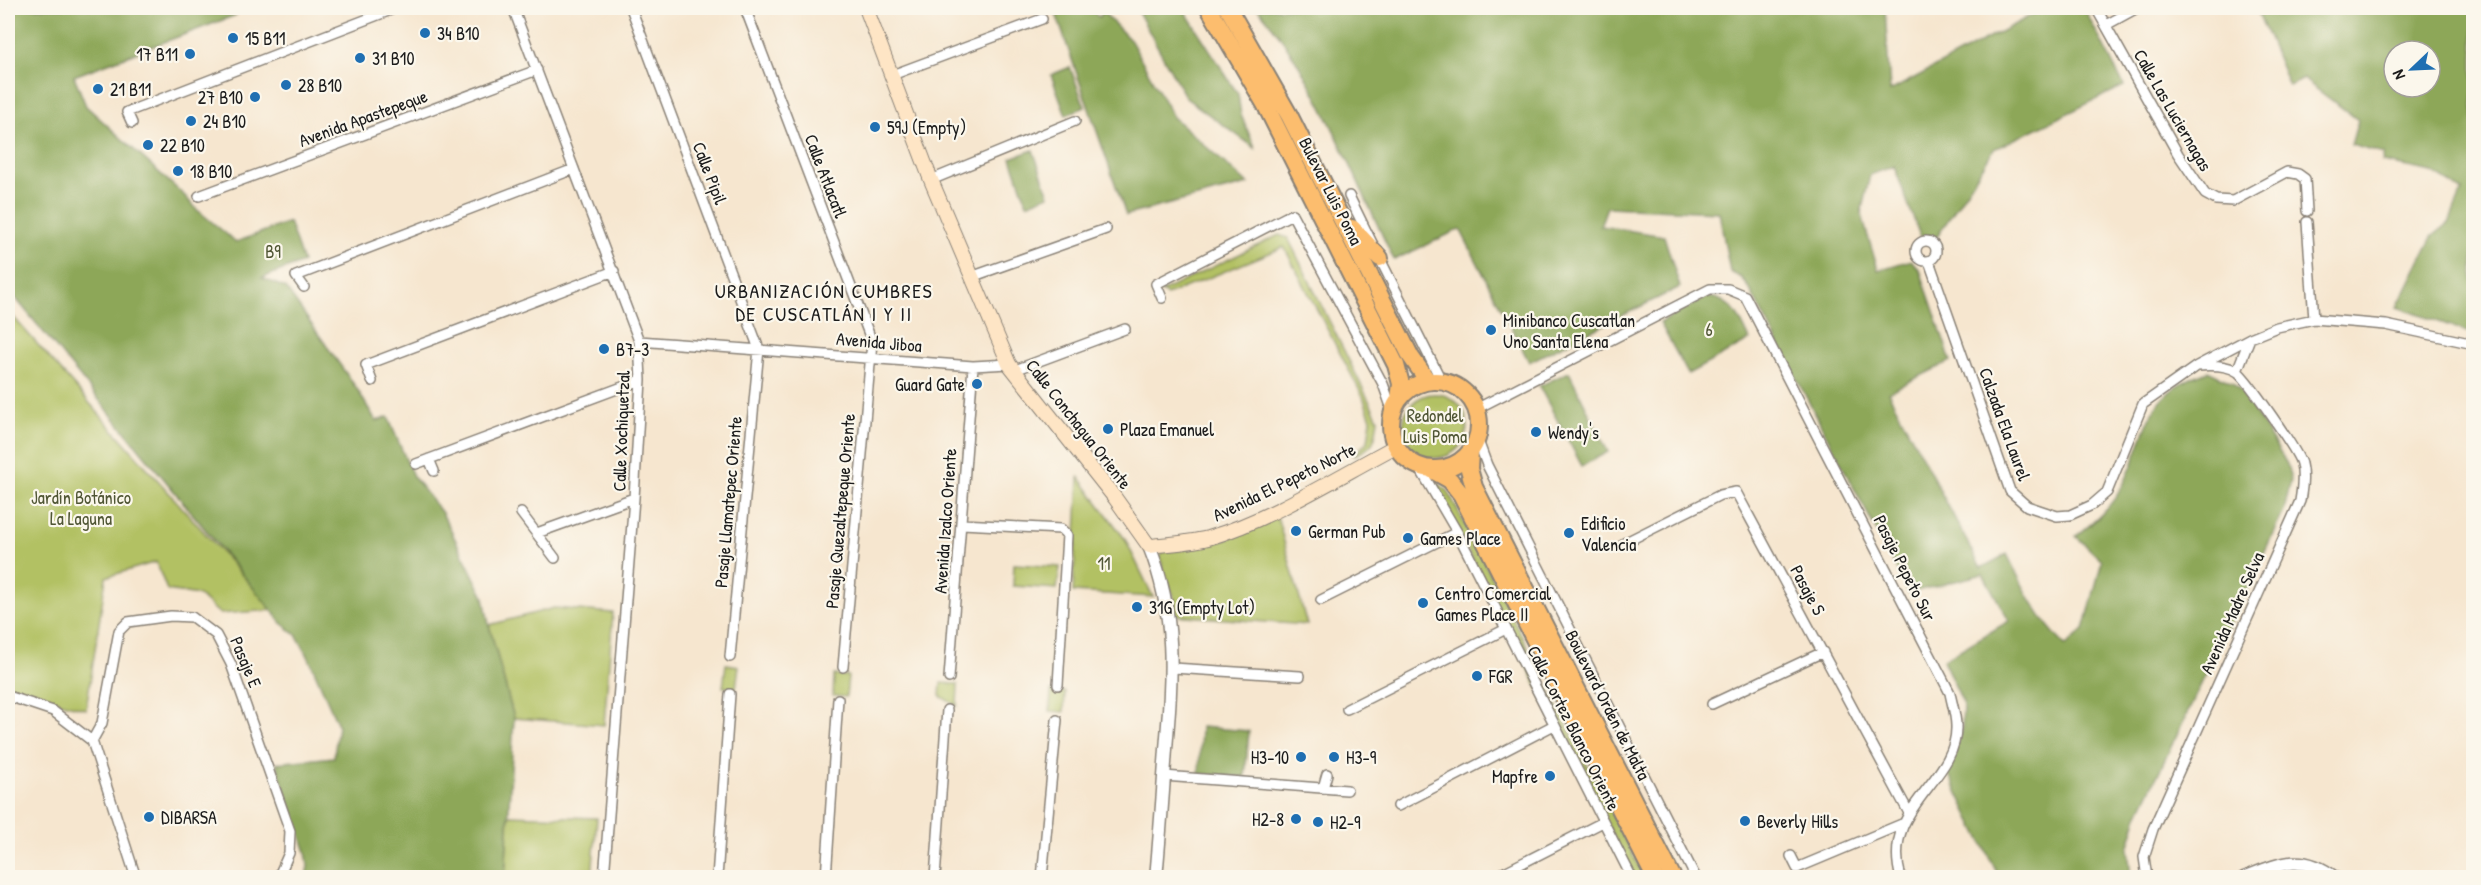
<svg xmlns="http://www.w3.org/2000/svg" width="2481" height="885" font-family="'Patrick Hand',sans-serif">
  <style>
    .green { fill: #b2c163; stroke: #676e40; stroke-width: 1.5 }
    .forest { fill: #8da759; stroke: #54623a; stroke-width: 1.5; fill-rule: evenodd }
    .lines { fill: none; stroke-linecap: round; stroke-linejoin: round }
    .minor-casing { stroke: #898176; stroke-width: 12 }
    .tertiary-casing { stroke: #898176; stroke-width: 15 }
    .secondary-casing { stroke: #898176; stroke-width: 16 }
    .trunk-casing { stroke: #898176; stroke-width: 20 }
    .minor { stroke: #fff; stroke-width: 9 }
    .tertiary { stroke: #fff; stroke-width: 12 }
    .secondary { stroke: #fee5c5; stroke-width: 14 }
    .trunk { stroke: #fcbd6e; stroke-width: 16 }
    .poi-dot { fill: #1f6fb2; stroke: #fbf7ec; stroke-width: 2 }
    .labels { text-anchor: middle; dominant-baseline: central; stroke-width: 4.5; stroke-linejoin: round; paint-order: stroke }
    .poi-label { font-size: 18px; fill: #1c1c1c; stroke: #fbf7ec; text-anchor: start }
    .street-label { font-size: 18px; fill: #1c1c1c; stroke: #fbf7ec }
    .park-label { font-size: 18px; fill: #505635; stroke: #fbf7ec }
    .neighbourhood-label { font-size: 20px; letter-spacing: 1.5px; fill: #1c1c1c; stroke: #fbf7ec }
  </style>
  <rect width="100%" height="100%" fill="#fbf7ec"/>
  <filter id="ink" filterUnits="userSpaceOnUse"><feTurbulence type="fractalNoise" baseFrequency=".0167" numOctaves="2"/><feDisplacementMap in="SourceGraphic" scale="12" xChannelSelector="R" yChannelSelector="G"/><feConvolveMatrix kernelMatrix="1 2 1 2 8 2 1 2 1" color-interpolation-filters="sRGB"/></filter>
  <filter id="wash" filterUnits="userSpaceOnUse"><feTurbulence type="fractalNoise" baseFrequency=".008" numOctaves="4" result="noise"/><feDisplacementMap in="SourceGraphic" scale="24" xChannelSelector="R" yChannelSelector="G"/><feGaussianBlur stdDeviation="1.35" result="paint"/><feColorMatrix in="noise" values="0 0 0 0 0 0 0 0 0 0 0 0 0 0 0 0 0 1.4 0 .05"/><feComposite in="paint" operator="in"/></filter>
  <g filter="url(#wash)">
    <rect width="100%" height="100%" fill="#f6e6cf"/>
    <!-- green -->
    <path class="green" d="M1279 235 1288 238 1378 419C1375 442 1375 447 1353 456L1368 441 1371 419 1363 397 1284 247 1167 295 1161 292Z
      M8 311 273 610 220 614 198 595 167 590 156 562 106 577 86 709 8 689Z
      M1403 426a32 32 0 1 1 64 0a32 32 0 1 1-64 0Z
      M1079 477 1125 539 1153 597 1073 592Z
      M1432 479 1448 491 1644 877H1634Z
      M1277 516 1307 625 1173 615 1175 601 1160 558 1162 552C1212 546 1233 539 1277 516Z
      M1014 564 1060 567 1057 589 1013 586Z
      M554 608 613 613 604 725 514 718 489 625Z
      M726 664 739 666 736 688 723 687Z
      M834 675 848 676 846 697 833 696Z
      M941 683 958 684 957 706 940 696Z
      M1051 691 1065 692 1064 712 1050 711Z
      M509 815 597 818 592 877 505 878Z"/>
    <!-- forest -->
    <path class="forest" d="M8 8H233L236 15 74 76 86 106 185 196 195 208 236 242 289 222 303 262 262 278 286 288 357 389 376 421 388 417 413 476 442 513 484 597 489 625 514 718 505 877H306L308 866 306 852 276 763 334 757 338 725 308 656 297 636 282 623 8 289Z
      M1054 8H1088L1099 17 1103 12 1131 41 1173 117 1248 184 1126 215Z
      M1136 8H1183L1238 94 1241 115 1255 148 1186 98Z
      M1257 8H1885L1890 91 2045 8H2084L2124 86 1994 149 1937 237 1920 236 1894 166 1870 175 1861 213 1878 270 1911 260 1920 270 1951 361 1888 392 1981 568 2007 554C2023 587 2039 620 2066 646L2084 630 2102 561 2076 536C2096 521 2111 507 2123 485 2151 432 2140 395 2208 371L2233 383 2244 394 2287 464 2291 480 2284 511 2137 818 2128 849 2131 877H1999L1947 771 1962 730 1963 703 1943 660 2009 621 1983 574 1909 593 1749 288 1742 278 1730 272 1719 212 1607 207 1600 226 1664 236 1680 287 1529 362 1460 229 1394 260C1356 182 1314 70 1257 8Z
      M2256 8H2473V334L2397 307 2432 237 2449 223 2462 191 2432 172 2382 162 2384 154 2351 145 2358 120 2303 79 2289 86ZM2394 51H2430V87H2394Z
      M1070 67 1085 107 1066 115 1051 75Z
      M1033 150 1049 195 1027 204 1011 158Z
      M1707 297C1732 298 1741 320 1750 340L1688 374 1660 323Z
      M1569 372 1608 452 1582 466 1539 386Z
      M1201 727 1249 731 1245 777 1199 774Z"/>
  </g>
  <g filter="url(#ink)">
    <g class="lines">
      <!-- minor casing -->
      <g class="minor-casing">
        <path id="minor" d="M513 8 639 341 641 380 634 498 604 878
          M631 8 759 349 730 657
          M745 8 872 342 843 667
          M2096 8 2178 154 2205 194 2216 200 2233 201 2287 172 2298 174 2305 179 2307 211
          M2106 25 2137 8
          M892 75 1042 19
          M132 123 127 112 396 8
          M931 180 1075 121
          M199 196 537 70
          M1349 196 1372 243
          M2307 222 2314 319
          M1916 251a10 10 0 1 1 20 0a10 10 0 1 1-20 0Z
          M1378 255 1442 382
          M1929 261 2010 491 2027 506 2057 516 2070 515 2092 505 2107 492 2143 404 2197 366 2250 338
          M971 277 1106 229
          M304 287 296 276 574 169
          M1162 298 1156 284 1292 214 1383 384 1393 412
          M639 341 973 366 1009 364
          M1015 370 1125 329
          M2237 371 2250 338 2277 327 2314 319 2386 325 2474 344
          M372 381 366 365 614 271
          M1476 409 1710 289H1728L1745 296 1950 693C1952 704 1956 715 1956 726 1958 782 1880 806 1901 878
          M1477 438 1487 465 1696 878
          M429 459 434 471
          M416 464 641 380
          M1419 467 1457 532 1632 878
          M521 513 555 558
          M962 524 1061 529 1067 535 1058 685
          M537 533 634 498
          M1624 543 1720 495 1736 492 1909 813
          M1321 600 1457 532
          M1173 668 1300 676
          M949 678 973 366
          M8 696 53 711 92 741 136 878
          M1712 704 1823 652
          M1347 709 1506 629
          M92 741 102 723 119 631 128 622 171 616 192 617 216 635 231 664 290 831 289 853 278 878
          M1164 776 1347 790
          M1323 788 1327 774
          M1398 806 1554 725
          M1791 856 1797 868 1902 824
          M717 878 730 694
          M826 878 838 699
          M935 878 947 710
          M1042 878 1057 720
          M1493 878 1603 822
          M2147 878 2144 857 2153 829 2300 501C2302 489 2304 476 2301 464 2299 453 2247 379 2238 372 2227 364 2209 365 2197 366"/>
      </g>
      <!-- tertiary casing -->
      <g class="tertiary-casing">
        <path id="tertiary" d="M1149 546C1177 615 1172 677 1166 749 1163 792 1160 835 1156 878
          M2244 878C2279 864 2302 852 2335 878
          M2284 878H2308"/>
      </g>
      <!-- secondary casing -->
      <g class="secondary-casing">
        <path id="secondary" d="M866 8 931 180 1009 364 1115 498 1149 546C1169 544 1189 543 1208 538 1272 519 1337 477 1396 446"/>
      </g>
      <!-- trunk casing -->
      <g class="trunk-casing">
        <path id="trunk" d="M1209 8 1265 104 1396 365 1401 384 1399 399
          M1228 8 1289 115 1411 357 1428 381
          M1352 228 1380 258
          M1391 425a44 44 0 1 1 88 0a44 44 0 1 1-88 0Z
          M1470 452 1469 469 1474 487 1673 878
          M1432 470 1450 480 1461 494 1655 878"/>
      </g>
      <!-- minor -->
      <use href="#minor" class="minor"/>
      <!-- tertiary -->
      <use href="#tertiary" class="tertiary"/>
      <!-- secondary -->
      <use href="#secondary" class="secondary"/>
      <!-- trunk -->
      <use href="#trunk" class="trunk"/>
    </g>
  </g>
  <!-- markers -->
  <g class="poi-dot">
    <circle cx="425" cy="33" r="6"/>
    <circle cx="233" cy="38" r="6"/>
    <circle cx="190" cy="54" r="6"/>
    <circle cx="360" cy="58" r="6"/>
    <circle cx="286" cy="85" r="6"/>
    <circle cx="98" cy="89" r="6"/>
    <circle cx="255" cy="97" r="6"/>
    <circle cx="191" cy="121" r="6"/>
    <circle cx="875" cy="127" r="6"/>
    <circle cx="148" cy="145" r="6"/>
    <circle cx="178" cy="171" r="6"/>
    <circle cx="1491" cy="330" r="6"/>
    <circle cx="604" cy="349" r="6"/>
    <circle cx="977" cy="384" r="6"/>
    <circle cx="1108" cy="429" r="6"/>
    <circle cx="1536" cy="432" r="6"/>
    <circle cx="1296" cy="531" r="6"/>
    <circle cx="1569" cy="533" r="6"/>
    <circle cx="1408" cy="538" r="6"/>
    <circle cx="1423" cy="603" r="6"/>
    <circle cx="1137" cy="607" r="6"/>
    <circle cx="1477" cy="676" r="6"/>
    <circle cx="1301" cy="757" r="6"/>
    <circle cx="1334" cy="757" r="6"/>
    <circle cx="1550" cy="776" r="6"/>
    <circle cx="149" cy="817" r="6"/>
    <circle cx="1296" cy="819" r="6"/>
    <circle cx="1745" cy="821" r="6"/>
    <circle cx="1318" cy="822" r="6"/>
  </g>
  <g class="labels">
    <!-- poi labels -->
    <g class="poi-label">
      <text x="437" y="33">34 B10</text>
      <text x="245" y="38">15 B11</text>
      <text x="178" y="54" text-anchor="end">17 B11</text>
      <text x="372" y="58">31 B10</text>
      <text x="298" y="85">28 B10</text>
      <text x="110" y="89">21 B11</text>
      <text x="243" y="97" text-anchor="end">27 B10</text>
      <text x="203" y="121">24 B10</text>
      <text x="887" y="127">59J (Empty)</text>
      <text x="160" y="145">22 B10</text>
      <text x="190" y="171">18 B10</text>
      <text x="1503" y="320">Minibanco Cuscatlan<tspan x="1503" dy="21">Uno Santa Elena</tspan></text>
      <text x="616" y="349">B7-3</text>
      <text x="965" y="384" text-anchor="end">Guard Gate</text>
      <text x="1120" y="429">Plaza Emanuel</text>
      <text x="1548" y="432">Wendy's</text>
      <text x="1581" y="523">Edificio<tspan x="1581" dy="21">Valencia</tspan></text>
      <text x="1308" y="531">German Pub</text>
      <text x="1420" y="538">Games Place</text>
      <text x="1435" y="593">Centro Comercial<tspan x="1435" dy="21">Games Place II</tspan></text>
      <text x="1149" y="607">31G (Empty Lot)</text>
      <text x="1489" y="676">FGR</text>
      <text x="1289" y="757" text-anchor="end">H3-10</text>
      <text x="1346" y="757">H3-9</text>
      <text x="1538" y="776" text-anchor="end">Mapfre</text>
      <text x="161" y="817">DIBARSA</text>
      <text x="1284" y="819" text-anchor="end">H2-8</text>
      <text x="1757" y="821">Beverly Hills</text>
      <text x="1330" y="822">H2-9</text>
    </g>
    <!-- street labels -->
    <g class="street-label">
      <text transform="translate(2173 110) rotate(60)">Calle Las Luciernagas</text>
      <text transform="translate(363 118) rotate(-20)">Avenida Apastepeque</text>
      <text transform="translate(710 173) rotate(69)">Calle Pipil</text>
      <text transform="translate(826 176) rotate(69)">Calle Atlacatl</text>
      <text transform="translate(1331 191) rotate(63)">Bulevar Luis Poma</text>
      <text transform="translate(879 342) rotate(5)">Avenida Jiboa</text>
      <text transform="translate(1079 424) rotate(52)">Calle Conchagua Oriente</text>
      <text transform="translate(2005 424) rotate(70)">Calzada Ela Laurel</text>
      <text transform="translate(621 431) rotate(-88)">Calle Xochiquetzal</text>
      <text transform="translate(1284 482) rotate(-26)">Avenida El Pepeto Norte</text>
      <text transform="translate(728 502) rotate(-85)">Pasaje Llamatepec Oriente</text>
      <text transform="translate(840 511) rotate(-85)">Pasaje Quezaltepeque Oriente</text>
      <text transform="translate(945 521) rotate(-86)">Avenida Izalco Oriente</text>
      <text transform="translate(1905 568) rotate(63)">Pasaje Pepeto Sur</text>
      <text transform="translate(1808 590) rotate(62)">Pasaje S</text>
      <text transform="translate(2232 613) rotate(-66)">Avenida Madre Selva</text>
      <text transform="translate(246 662) rotate(67)">Pasaje E</text>
      <text transform="translate(1608 705) rotate(63)">Boulevard Orden de Malta</text>
      <text transform="translate(1574 728) rotate(63)">Calle Cortez Blanco Oriente</text>
    </g>
    <!-- park labels -->
    <g class="park-label">
      <text x="273" y="251">B9</text>
      <text x="1709" y="329">6</text>
      <text x="1435" y="415">Redondel<tspan x="1435" dy="21">Luis Poma</tspan></text>
      <text x="81" y="497">Jardín Botánico<tspan x="81" dy="21">La Laguna</tspan></text>
      <text x="1104" y="563">11</text>
    </g>
    <!-- neighbourhood labels -->
    <g class="neighbourhood-label">
      <text x="824" y="290">URBANIZACIÓN CUMBRES<tspan x="824" dy="23">DE CUSCATLÁN I Y II</tspan></text>
    </g>
  </g>
  <!-- margin -->
  <rect width="2481" height="885" fill="none" stroke="#fbf7ec" stroke-width="30"/>
  <!-- north arrow -->
  <g transform="translate(2412 69) rotate(247)"><circle r="28" fill="#fbf7ec" stroke="#a29f99" stroke-width="1.5"/>
  <path d="M0-4.5L10 22L0 15L-10 22Z" fill="#1f6fb2"/>
  <text y="-9" font-size="16" font-weight="bold" text-anchor="middle" fill="#1c1c1c">N</text>
  </g>
</svg>
